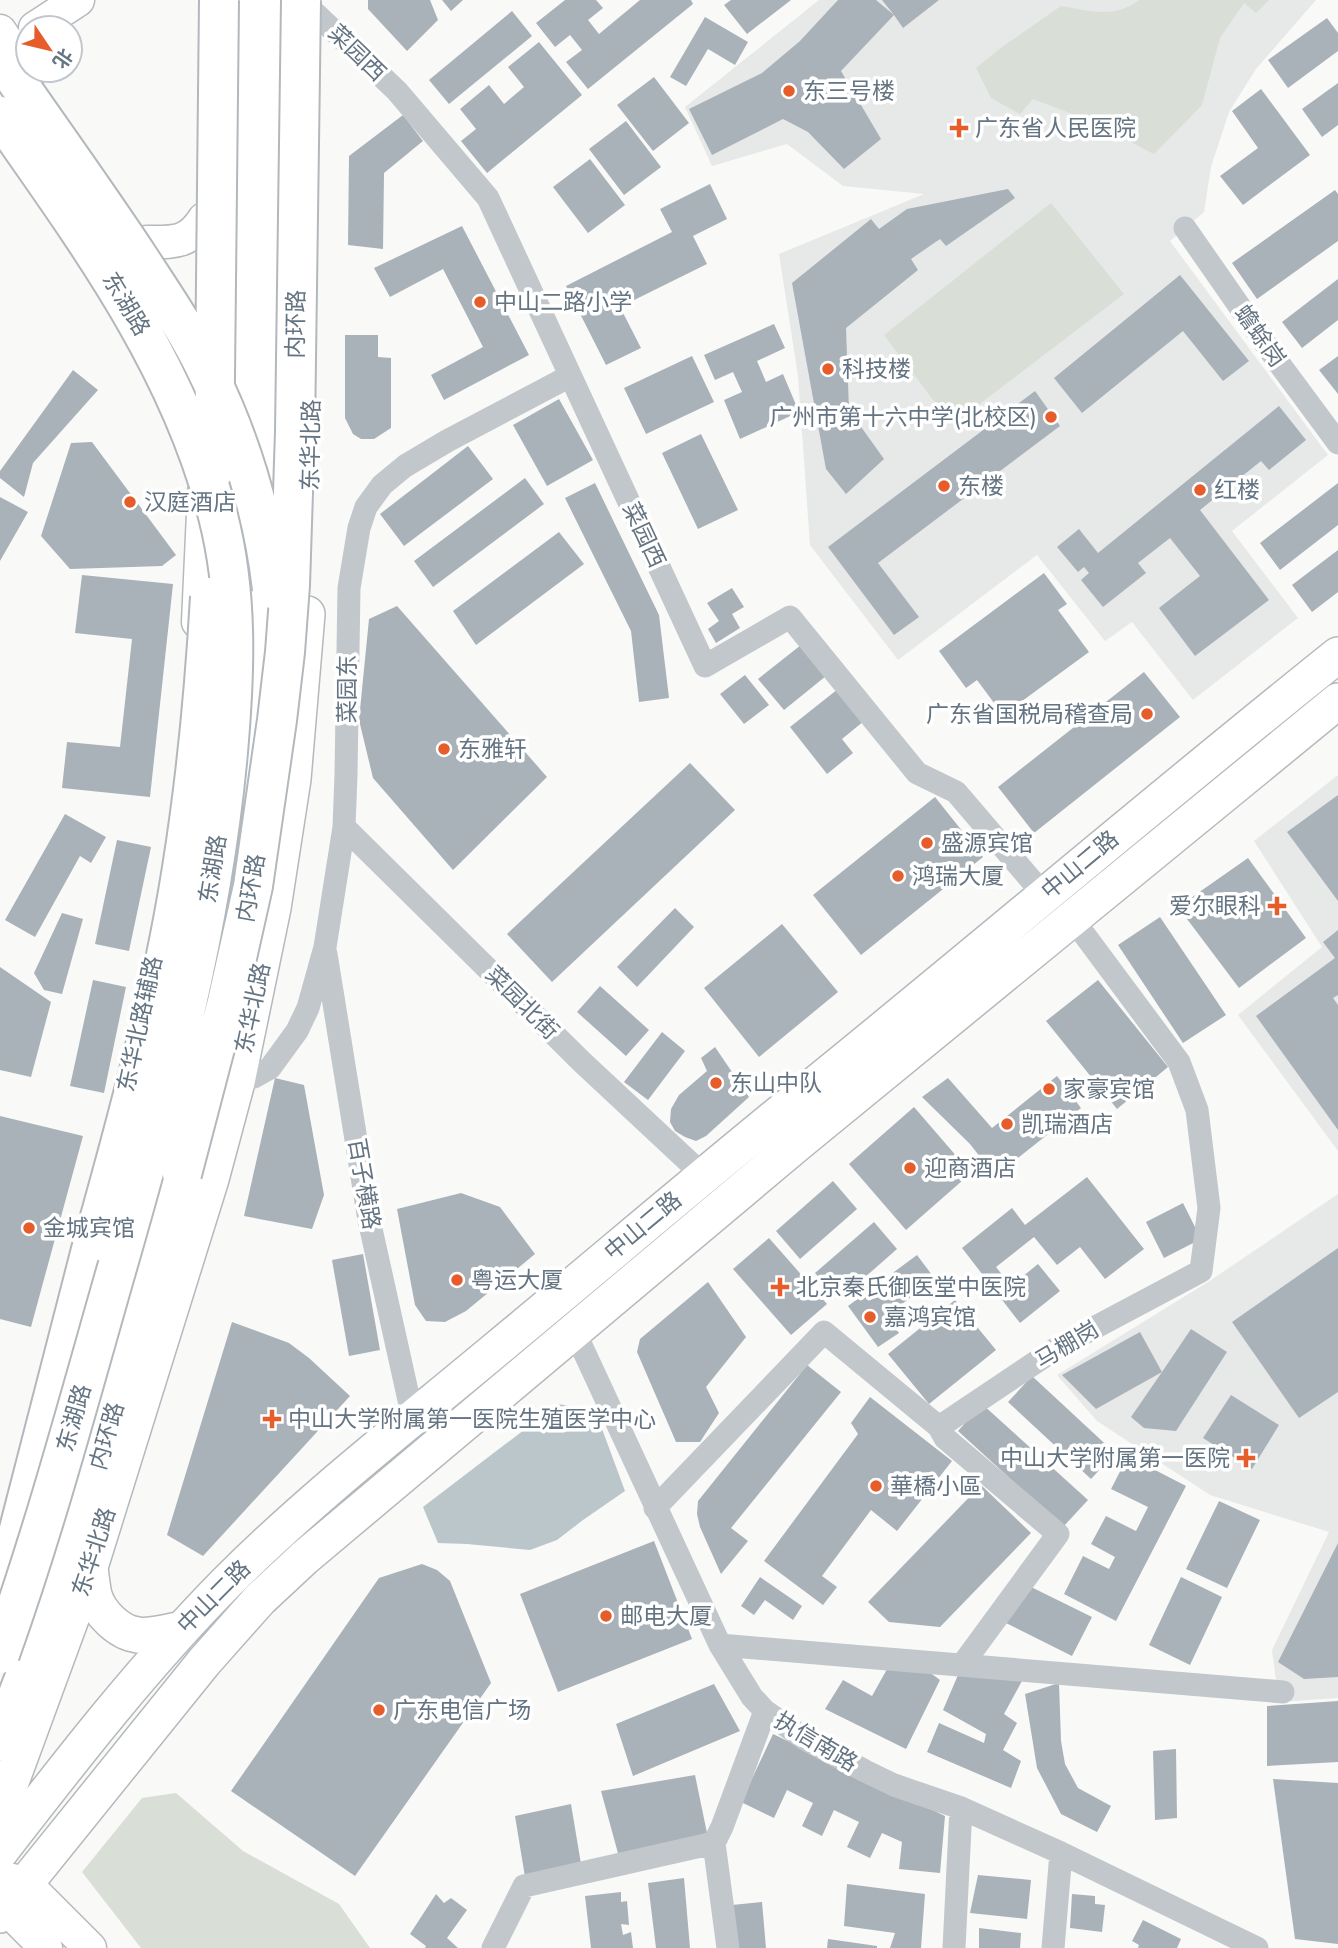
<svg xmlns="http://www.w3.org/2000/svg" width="1338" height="1948" font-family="'Nunito Sans','Noto Sans SC',sans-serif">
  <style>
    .built { fill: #e7e8e8 }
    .green { fill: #d9ded6 }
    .water { fill: #bbc6cb }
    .building { fill: #a9b2b8 }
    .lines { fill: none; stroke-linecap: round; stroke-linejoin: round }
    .secondary-casing { stroke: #b5babf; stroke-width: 35 }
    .primary-casing { stroke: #b4b9bd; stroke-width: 38 }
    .highway-casing { stroke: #b3b8bc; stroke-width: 42 }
    .street { stroke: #c2c7cb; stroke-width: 23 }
    .secondary { stroke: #fff; stroke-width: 32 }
    .primary { stroke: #fff; stroke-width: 35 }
    .highway { stroke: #fff; stroke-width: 38 }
    .highway-bridge-casing { stroke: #b3b8bc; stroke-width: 42; stroke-linecap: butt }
    .highway-bridge { stroke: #fff; stroke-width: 38 }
    .poi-dot { fill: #e65c2a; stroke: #fff; stroke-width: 2.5 }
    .labels { text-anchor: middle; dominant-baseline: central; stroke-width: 7; stroke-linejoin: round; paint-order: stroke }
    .street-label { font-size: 23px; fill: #647482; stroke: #fff }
    .poi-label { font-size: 23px; fill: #647482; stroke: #fff; text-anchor: start }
  </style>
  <rect width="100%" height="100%" fill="#f9f9f7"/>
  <!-- built -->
  <path class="built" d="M819 0H1316L1256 69 1229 112 1211 167 1204 212 1170 241 1328 455 1232 531 1298 618 1193 700 1132 622 1105 641 1037 555 898 660 810 545 798 376 779 254 924 194 843 186 787 144 712 166 685 107Z
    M1338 775V1151L1238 1015 1322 947 1254 841Z
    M1338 1194V1698L1279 1702 1272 1650 1329 1532 1210 1495 1097 1421 1057 1375 1208 1282Z"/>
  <!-- green -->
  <path class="green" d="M1139 0H1269L1256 13 1244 3 1220 38 1202 105 1154 154 1088 120 1033 99 1020 114 991 98 976 68 1002 47 1061 6C1090 11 1114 19 1139 0Z
    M1051 203 1124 294 952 425 884 335Z
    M176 1793 243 1851 339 1904 370 1948H141L82 1872 142 1798Z"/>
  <!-- water -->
  <path class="water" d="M558 1404 595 1410 625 1491 583 1520 557 1540 530 1550 467 1544 438 1543 423 1507Z"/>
  <!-- building -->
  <path class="building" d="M368 0H430L438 20 407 51 368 9Z
    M442 0H463L451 11Z
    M565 0H596L603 8 588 20 599 34 640 0H691L693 4 588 89 566 62 582 50 570 35 555 47 536 23Z
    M731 0H791L747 34 724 5Z
    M838 0H876L894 15 882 0H939L903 28 894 15 841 71 881 139 844 169 808 132 783 119 712 155 689 109 762 73 800 41Z
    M512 11 532 36 449 104 429 80Z
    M705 17 748 42 735 65 708 49 686 86 670 77Z
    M1327 18 1338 33V51L1288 88 1268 60Z
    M539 42 582 95 487 173 461 141 476 129 460 109 489 85 504 104 524 87 508 67Z
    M654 77 689 123 653 151 617 105Z
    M1338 83V125L1322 137 1302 109Z
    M1261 89 1310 155 1243 205 1220 176 1258 148 1232 111Z
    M403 115 423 141 384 173 383 249 348 245 349 156Z
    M626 121 661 167 624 195 589 149Z
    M590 159 625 205 588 233 553 187Z
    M710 184 727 219 693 236 707 264 620 307 641 348 606 365 566 286 672 232 660 209Z
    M1008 189 1015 198 946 246 940 239 911 259 918 270 846 328 849 410 884 459 846 494 826 469 792 283 871 219 879 229 907 209Z
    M1335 190 1338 194V241L1257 299 1232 263Z
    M462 226 529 355 444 400 431 375 483 347 443 269 390 297 374 268Z
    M1180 275 1249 361 1223 381 1183 331 1082 413 1054 378Z
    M1338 279V320L1302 348 1282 322Z
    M774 324 785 348 757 361 766 382 783 374 799 412 740 439 724 400 742 392 733 372 715 380 704 355Z
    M345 335H378V357L391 358V428L374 439H361L353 434 345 418Z
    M692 356 714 402 646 434 624 388Z
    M1338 356V394L1319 370Z
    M73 370 98 390 33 463 24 497 0 478V471Z
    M1035 391 1060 426 878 563 919 617 894 635 828 547Z
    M559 399 593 460 547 486 513 425Z
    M1279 406 1306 440 1269 470 1261 461 1200 510 1269 600 1195 656 1159 608 1200 576 1170 538 1138 563 1146 573 1103 607 1081 580 1089 573 1084 567 1078 572 1057 547 1079 529 1098 553Z
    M701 434 738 510 698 529 662 453Z
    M92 442 176 555 162 566 70 569 41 536 71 443Z
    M468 446 493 479 404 546 380 514Z
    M525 478 544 504 433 587 414 561Z
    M595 483 659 615 669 698 639 702 631 631 565 498Z
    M1338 483V525L1280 570 1260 543Z
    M0 497 28 512 0 561Z
    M559 532 584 564 476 645 453 611Z
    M1338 550V592L1312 612 1292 585Z
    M1044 573 1067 604 1058 610 1089 652 1003 715 977 680 966 688 939 651Z
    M82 575 173 584 150 797 62 788 67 742 120 747 132 639 75 633Z
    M732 588 744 607 732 614 740 628 716 643 708 629 719 621 707 603Z
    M397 606 547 777 453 870 373 778 359 720 369 619Z
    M801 645 826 676 784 710 758 679Z
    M1144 672 1180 717 1034 833 998 787Z
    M745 675 769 705 744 724 720 694Z
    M838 689 864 721 842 739 853 753 827 774 790 727Z
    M690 763 735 810 552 982 507 934Z
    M1338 795V901L1287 832Z
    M935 797 983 857 861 955 813 895Z
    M65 814 106 837 91 863 80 856 35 937 5 920Z
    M117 840 151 847 129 951 95 944Z
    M1248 858 1306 938 1239 988 1178 907Z
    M675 908 694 927 637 987 617 967Z
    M62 913 83 919 62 994 44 990 34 973Z
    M1160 917 1226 1015 1183 1043 1118 945Z
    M782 924 838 992 759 1057 704 988Z
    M1338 930V995L1333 998 1338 1005V1130L1256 1016 1335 958 1323 942Z
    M0 967 51 1002 31 1077 0 1070Z
    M93 980 126 987 104 1093 70 1086Z
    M1098 980 1168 1067 1117 1109 1046 1021Z
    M600 986 649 1030 626 1056 577 1012Z
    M662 1032 685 1051 648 1100 624 1082Z
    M715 1047 749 1097 706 1136 696 1141 685 1137 675 1131 670 1122 671 1109 679 1095 707 1071 701 1058Z
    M1057 1076 1081 1108 995 1176 970 1144 922 1097 948 1078 992 1128Z
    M275 1078 304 1085 324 1195 312 1229 244 1216Z
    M914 1107 971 1173 906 1230 849 1164Z
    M0 1116 83 1136 31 1327 0 1319Z
    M1087 1177 1144 1249 1105 1279 1080 1247 1057 1265 1034 1237 996 1267 1011 1286 1038 1264 1060 1291 1020 1323 962 1248 1012 1208 1025 1225Z
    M833 1181 857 1209 800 1259 776 1231Z
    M461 1193 500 1207 535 1254 466 1311 445 1322 426 1321 415 1305 397 1209Z
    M1183 1203 1201 1239 1164 1258 1146 1222Z
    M874 1222 897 1249 839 1300 815 1273Z
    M769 1238 827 1304 791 1335 733 1269Z
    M1338 1248V1392L1299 1418 1232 1322Z
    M363 1254 380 1350 349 1356 332 1260Z
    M917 1255 935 1279 886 1316 899 1333 878 1347 848 1306Z
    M708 1282 746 1337 706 1387 719 1413 700 1442H676L637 1352 640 1339Z
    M955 1300 996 1350 929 1404 888 1354Z
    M232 1322 289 1343 309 1358 350 1396 203 1556 167 1535Z
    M1191 1329 1227 1352 1176 1431 1144 1428 1131 1417 1162 1372 1096 1409 1062 1375 1140 1332 1162 1372Z
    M807 1365 841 1392 731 1528 748 1541 721 1574 700 1527 697 1514 698 1501Z
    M1032 1376 1115 1453 1091 1479 1008 1402Z
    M1231 1395 1279 1425 1252 1469 1203 1438Z
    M870 1397 952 1461 897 1531 871 1510 822 1576 837 1587 823 1605 764 1561 858 1434 851 1423Z
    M982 1404 1088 1500 1063 1527 958 1431Z
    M1128 1456 1186 1486 1116 1621 1064 1594 1083 1556 1109 1569 1115 1557 1091 1544 1106 1516 1136 1531 1148 1507 1111 1489Z
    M981 1485 1031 1533 940 1627 889 1622 868 1602Z
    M1219 1501 1260 1520 1227 1588 1186 1569Z
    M654 1541 692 1639 558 1692 520 1594Z
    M1338 1543V1677L1304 1679 1278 1662Z
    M422 1564 437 1570 450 1581 491 1683 355 1876 231 1791 379 1578Z
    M760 1577 802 1606 793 1620 765 1600 754 1615 741 1606Z
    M1181 1577 1222 1597 1190 1665 1149 1645Z
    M1025 1584 1092 1617 1072 1656 1006 1623Z
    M891 1662 917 1663 940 1680 906 1749 825 1709 843 1680 872 1696Z
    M958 1675 1023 1679 1004 1714 1017 1723 1003 1750 1021 1761 1011 1788 927 1752 939 1723 984 1743 986 1734 943 1710Z
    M1059 1683 1061 1741 1065 1764 1078 1788 1111 1806 1097 1832 1061 1814 1037 1768 1025 1694Z
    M714 1684 740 1731 633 1776 616 1724Z
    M1338 1701V1762L1267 1766V1706Z
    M773 1734 945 1816 940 1873 899 1869 902 1842 882 1833 870 1858 847 1847 859 1822 834 1810 822 1836 802 1826 813 1803 787 1790 774 1818 741 1802Z
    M1176 1749 1177 1818 1155 1820 1153 1751Z
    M695 1775 707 1833 619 1857 601 1791Z
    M1273 1779 1338 1783V1944L1295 1939Z
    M571 1804 581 1864 525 1877 515 1816Z
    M978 1875 1031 1880 1027 1919 970 1913Z
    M684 1878 690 1948H656L648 1883Z
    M847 1884 925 1894 921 1948H890L895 1933 844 1926Z
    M621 1892V1902L627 1901 629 1925 621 1924 623 1935 631 1932 633 1948H591L585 1896Z
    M436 1894 444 1903 451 1898 467 1910 447 1938 458 1948H425L426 1946 410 1934Z
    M1072 1894 1095 1896V1904L1105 1905 1102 1932 1070 1928Z
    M762 1902 766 1948H736L732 1905Z
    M1143 1920 1181 1939 1177 1948H1138L1139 1945 1132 1941Z
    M979 1928 1021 1933 1020 1948H979Z
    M828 1939 877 1946V1948H827Z"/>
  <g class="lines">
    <!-- secondary casing -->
    <g class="secondary-casing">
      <path id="secondary" d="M35 28 78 0
        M0 31 29 74
        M147 242C174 242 188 244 204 219
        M198 622 204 492
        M0 1877 25 1883 90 1948
        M0 1896 17 1919 46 1948"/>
    </g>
    <!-- primary casing -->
    <g class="primary-casing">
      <path id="primary" d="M269 450 286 518
        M268 472 273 0
        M237 563 244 0
        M240 908 237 884V862L256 678 264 556
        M90 1567C91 1576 92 1586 94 1595 99 1613 119 1633 138 1635 152 1637 168 1632 182 1629
        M0 1812 90 1567 211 1179 237 1082 273 908 293 779 307 614
        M0 1852C72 1759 144 1666 227 1582 310 1499 404 1426 494 1351 598 1265 701 1177 807 1091 985 947 1159 798 1338 655
        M0 1915 204 1662 260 1599 304 1558 798 1143 1338 701"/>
    </g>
    <!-- highway casing -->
    <g class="highway-casing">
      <path id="highway" d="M0 1603 93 1242
        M0 1741 53 1604 88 1502 182 1174"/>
    </g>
    <!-- street -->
    <path class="street" d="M316 14 397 91 488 198 705 666 790 617 917 773 956 792 1044 895
      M1185 228 1281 366 1338 443
      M344 827 582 1062 703 1175
      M326 954 369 1220 413 1418
      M237 1082 254 1077 270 1068 297 1031 308 1008 325 947 344 827 346 775 349 588 359 528 366 507 382 485 405 466 447 441 570 376
      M574 1330 720 1645 752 1697 765 1711 805 1739 865 1771 894 1785 961 1808 1061 1853 1257 1948
      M939 1427 945 1438 1058 1534 962 1665
      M655 1508 824 1332 939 1427 1060 1346 1201 1271 1209 1208 1197 1110 1179 1062 1072 918
      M720 1645 1283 1692
      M714 1843 728 1948
      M493 1948 524 1886 714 1843 722 1827 765 1711
      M954 1948 961 1808
      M1053 1948 1061 1853"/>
    <!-- secondary -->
    <use href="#secondary" class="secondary"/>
    <!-- primary -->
    <use href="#primary" class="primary"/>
    <!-- highway -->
    <use href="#highway" class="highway"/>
    <!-- highway-bridge casing -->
    <g class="highway-bridge-casing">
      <path id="highway-bridge" d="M0 57C46 124 94 190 139 258 163 295 188 331 207 371 241 440 263 512 272 589
        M0 116C88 242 179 364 218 516 238 594 235 672 228 752 212 932 164 1105 114 1278 78 1404 44 1531 0 1654
        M214 470 219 0
        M182 1174 227 1002 253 886 277 720 285 652 290 585 295 431 301 0
        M93 1242C119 1150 144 1058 164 965 190 844 203 720 210 597"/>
    </g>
    <!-- highway-bridge -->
    <use href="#highway-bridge" class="highway-bridge"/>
  </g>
  <!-- markers -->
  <g class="poi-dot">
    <circle cx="789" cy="91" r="7"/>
    <path d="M955.5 117.5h7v7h7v7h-7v7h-7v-7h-7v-7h7z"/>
    <circle cx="480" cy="302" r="7"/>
    <circle cx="828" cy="369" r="7"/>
    <circle cx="1051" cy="417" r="7"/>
    <circle cx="944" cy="486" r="7"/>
    <circle cx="1200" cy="490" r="7"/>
    <circle cx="130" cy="502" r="7"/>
    <circle cx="1147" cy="714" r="7"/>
    <circle cx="444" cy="749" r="7"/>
    <circle cx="927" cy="843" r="7"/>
    <circle cx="898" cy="876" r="7"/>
    <path d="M1273.5 895.5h7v7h7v7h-7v7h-7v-7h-7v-7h7z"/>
    <circle cx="716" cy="1083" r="7"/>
    <circle cx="1049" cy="1089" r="7"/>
    <circle cx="1007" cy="1124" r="7"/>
    <circle cx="910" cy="1168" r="7"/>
    <circle cx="29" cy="1228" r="7"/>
    <circle cx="457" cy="1280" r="7"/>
    <path d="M776.5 1276.5h7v7h7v7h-7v7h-7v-7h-7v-7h7z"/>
    <circle cx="870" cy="1317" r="7"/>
    <path d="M268.5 1408.5h7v7h7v7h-7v7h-7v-7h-7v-7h7z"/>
    <path d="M1242.5 1447.5h7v7h7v7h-7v7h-7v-7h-7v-7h7z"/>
    <circle cx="876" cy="1486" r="7"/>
    <circle cx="606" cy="1616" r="7"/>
    <circle cx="379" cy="1710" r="7"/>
  </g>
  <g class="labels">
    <!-- street labels -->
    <g class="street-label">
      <text transform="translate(357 53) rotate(44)">菜园西</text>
      <text transform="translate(126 304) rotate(59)">东湖路</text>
      <text transform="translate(296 324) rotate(-89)">内环路</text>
      <text transform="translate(1260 336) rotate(55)">蟾蜍岗</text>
      <text transform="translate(311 445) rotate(-89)">东华北路</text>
      <text transform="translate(644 535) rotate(65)">菜园西</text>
      <text transform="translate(347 689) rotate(-90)">菜园东</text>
      <text transform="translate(1080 865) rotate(-40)">中山二路</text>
      <text transform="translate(213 869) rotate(-81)">东湖路</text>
      <text transform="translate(251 888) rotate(-80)">内环路</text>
      <text transform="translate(522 1003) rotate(45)">菜园北街</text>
      <text transform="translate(253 1008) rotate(-78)">东华北路</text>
      <text transform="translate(140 1024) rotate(-78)">东华北路辅路</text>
      <text transform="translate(364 1184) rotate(80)">百子横路</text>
      <text transform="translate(643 1226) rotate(-40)">中山二路</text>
      <text transform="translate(1067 1345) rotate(-31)">马棚岗</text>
      <text transform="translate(74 1418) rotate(-74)">东湖路</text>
      <text transform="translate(107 1436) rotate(-74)">内环路</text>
      <text transform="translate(94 1552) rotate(-72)">东华北路</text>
      <text transform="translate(214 1597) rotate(-45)">中山二路</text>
      <text transform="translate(816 1742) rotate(31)">执信南路</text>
    </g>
    <!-- poi labels -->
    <g class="poi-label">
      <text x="803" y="91">东三号楼</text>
      <text x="975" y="128">广东省人民医院</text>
      <text x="494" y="302">中山二路小学</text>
      <text x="842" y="369">科技楼</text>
      <text x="1037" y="417" text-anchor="end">广州市第十六中学(北校区)</text>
      <text x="958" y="486">东楼</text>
      <text x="1214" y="490">红楼</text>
      <text x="144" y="502">汉庭酒店</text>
      <text x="1133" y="714" text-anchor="end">广东省国税局稽查局</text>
      <text x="458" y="749">东雅轩</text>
      <text x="941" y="843">盛源宾馆</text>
      <text x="912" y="876">鸿瑞大厦</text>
      <text x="1261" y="906" text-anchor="end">爱尔眼科</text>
      <text x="730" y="1083">东山中队</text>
      <text x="1063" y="1089">家豪宾馆</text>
      <text x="1021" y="1124">凯瑞酒店</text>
      <text x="924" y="1168">迎商酒店</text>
      <text x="43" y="1228">金城宾馆</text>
      <text x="471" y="1280">粤运大厦</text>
      <text x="796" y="1287">北京秦氏御医堂中医院</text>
      <text x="884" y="1317">嘉鸿宾馆</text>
      <text x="288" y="1419">中山大学附属第一医院生殖医学中心</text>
      <text x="1230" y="1458" text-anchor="end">中山大学附属第一医院</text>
      <text x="890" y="1486">華橋小區</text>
      <text x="620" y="1616">邮电大厦</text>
      <text x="393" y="1710">广东电信广场</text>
    </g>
  </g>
  <!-- north arrow -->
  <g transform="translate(49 49) rotate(125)"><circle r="33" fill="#ffffff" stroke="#c1c7cd" stroke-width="2"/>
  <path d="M0-5L12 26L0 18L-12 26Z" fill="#e65c2a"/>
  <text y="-10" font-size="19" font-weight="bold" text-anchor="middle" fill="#647482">北</text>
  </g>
</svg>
